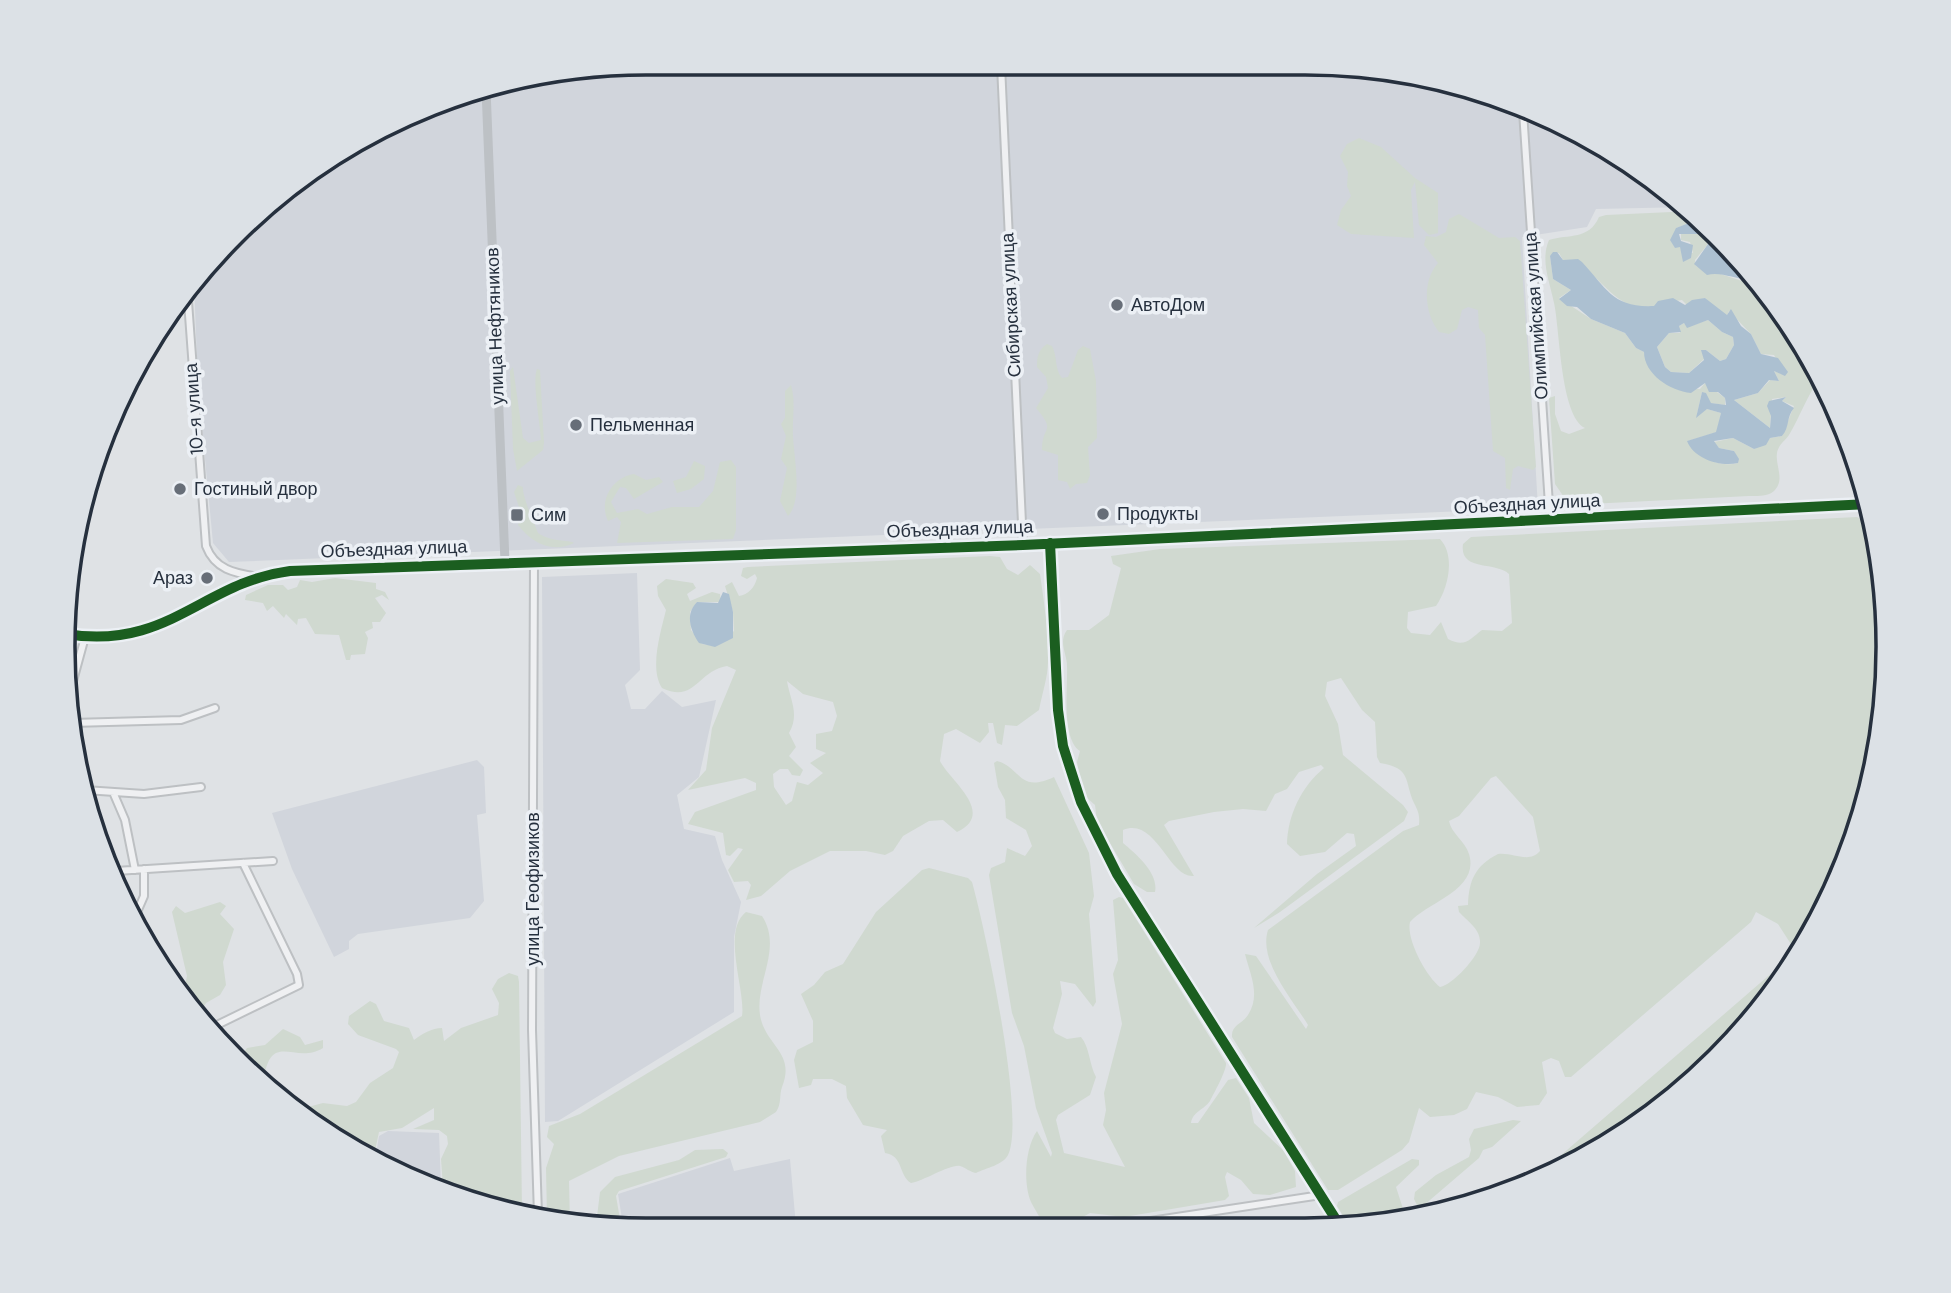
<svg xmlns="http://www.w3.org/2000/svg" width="1951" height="1293" font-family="'DM Sans',sans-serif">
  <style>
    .built { fill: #d1d5dc }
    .green { fill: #d0d9d0; fill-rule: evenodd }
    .water { fill: #acc0d1; fill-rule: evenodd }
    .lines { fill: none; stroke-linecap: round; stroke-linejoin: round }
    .street-casing { stroke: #bdc0c3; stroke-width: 10 }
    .street { stroke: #eff0f2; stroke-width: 6 }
    .secondary { stroke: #bdc1c5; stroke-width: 9 }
    .cycleway-casing { stroke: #ecf0f5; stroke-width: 15 }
    .cycleway { stroke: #1b5e20; stroke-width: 10 }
    .poi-dot { fill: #676e78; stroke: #ecf0f5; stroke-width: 2.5 }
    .labels { text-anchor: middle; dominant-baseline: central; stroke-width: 7; stroke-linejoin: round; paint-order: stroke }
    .street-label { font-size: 18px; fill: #26303e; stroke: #ecf0f5 }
    .poi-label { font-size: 18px; fill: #26303e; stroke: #ecf0f5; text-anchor: start }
    .rim { fill: none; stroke: #26303e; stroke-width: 3.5 }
  </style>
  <rect width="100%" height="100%" fill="#dfe2e5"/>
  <!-- built -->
  <path class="built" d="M647 63 1381 68 1562 123 1688 207 1596 209 1587 227 1522 237 1538 508 229 562 213 543 198 385 194 282 322 162 459 94Z
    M637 573 640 670 625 685 631 709H645L662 691 682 707 716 700 699 777 677 795 684 829 715 836 722 860 741 902 734 937V1012L558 1121 545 1122 542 577Z
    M477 760 484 767 486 813 477 815 484 901 470 918 358 934 349 941V949L334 957 292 869 272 813Z
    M388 1131 439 1133 441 1186 389 1170 375 1161 379 1136Z
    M730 1158 734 1171 790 1159 796 1226 623 1225 618 1194Z"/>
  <!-- green -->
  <path class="green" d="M1359 138 1381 147 1415 178 1438 193V233L1429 235 1419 225 1415 182 1411 190 1414 238 1351 234 1337 225 1341 210 1351 196 1347 186 1348 172 1340 156 1347 144Z
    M1693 211 1696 215 1695 221 1676 228 1681 250 1693 253 1690 242 1681 240V232L1688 234 1703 230V222L1712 232H1707L1708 244 1695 260 1696 266 1742 281 1754 279 1766 290 1762 298 1775 305 1821 377C1807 395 1801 415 1789 435 1785 441 1778 445 1777 453 1775 465 1785 479 1775 490 1769 497 1757 496 1749 496L1589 504 1566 500 1555 484 1549 398 1555 396V414L1561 431 1569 434 1585 428C1560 416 1560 329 1554 303 1550 282 1540 261 1549 240 1569 234 1589 240 1599 217L1606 215ZM1559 253 1563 260C1594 264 1604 296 1633 306 1647 311 1667 302 1682 300L1687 305 1705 298 1718 311 1727 316 1729 311 1751 334 1761 354 1774 355 1785 375 1774 371 1779 381 1770 380 1758 393 1734 400 1770 428 1772 399 1786 397 1782 401 1794 406 1782 436 1770 438 1754 449 1733 438 1714 442 1719 448 1734 451 1738 463C1715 468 1703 457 1688 441L1717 432 1721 413 1707 409 1697 414 1702 392 1710 403 1725 405V398L1705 383 1700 389 1674 388 1649 365 1644 352 1636 348 1625 333 1591 319 1559 298 1571 290 1553 279 1550 256Z
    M1459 214 1499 238 1515 237 1520 241 1536 467 1533 470 1518 466 1513 469 1510 490 1506 488 1505 458 1493 451 1485 335 1479 328 1478 310 1468 307 1462 310 1457 329 1449 334 1439 332C1424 313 1422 281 1438 263L1424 245 1426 236 1436 237 1446 232 1449 219Z
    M1708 320 1722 332 1733 337 1734 345 1726 359 1720 361 1706 350 1704 359 1689 373 1671 372 1665 367 1657 347 1669 333H1680L1679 326 1684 323 1687 327Z
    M1047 344 1052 346C1058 357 1054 369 1062 378L1068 377 1078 350 1083 346 1090 349 1096 381 1097 438 1088 447 1090 475 1087 483 1076 484 1070 489 1067 482 1058 480V455L1042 450C1042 424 1057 433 1036 408L1048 388 1046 377 1037 367C1037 357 1038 350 1047 344Z
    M513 367 523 438 529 443 541 440C540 422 532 381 537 369L540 370 544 443 543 450 517 471 513 449 510 371Z
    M791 385C796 402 792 418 793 436 794 458 803 501 788 516L780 501 787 468 781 459 786 436 781 424 785 418V391Z
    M731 460 736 467V530L733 539 617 543 621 522 617 517 608 521C598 500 613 477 634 474L646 480 659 477 663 482 634 499 626 488 620 487 611 502 617 513 638 509 647 514 672 507H699L713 491 720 462Z
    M694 461 705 466 704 479 691 489 677 493 673 481 686 477Z
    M518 485 523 487C522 496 534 522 538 533 553 543 568 539 574 543 551 554 531 542 518 525L521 513 514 492Z
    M1857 517 1862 520 1875 538 1887 609 1883 723 1857 834 1810 939 1743 1032 1659 1110 1562 1170 1530 1182 1796 952 1778 924 1756 912 1751 922 1571 1077H1565L1559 1061 1551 1058 1542 1062 1547 1093 1539 1105 1517 1107 1498 1097 1476 1092 1467 1109 1454 1115 1430 1117 1419 1108 1409 1142 1402 1150 1338 1190H1328L1232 1037C1231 1025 1242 1024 1248 1015 1261 995 1250 974 1245 954L1256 956 1306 1029 1308 1025C1293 1000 1258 961 1268 930L1403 831 1419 825C1420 815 1418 811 1414 803 1404 781 1412 768 1380 763L1377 757 1375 722 1362 710 1341 678 1327 682 1325 696 1338 724 1343 755 1403 805 1408 812 1404 821 1280 912 1254 928 1317 874 1356 846 1354 834 1347 833 1325 852 1300 856 1287 844C1288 815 1301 787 1324 768L1321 765 1299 772 1287 789 1275 794 1266 811 1243 809 1214 812 1169 821 1164 825 1194 876C1169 879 1156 816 1123 830V843C1136 854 1159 873 1155 892H1147L1134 884 1097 821 1095 805 1086 797 1080 778 1077 762 1080 751C1061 739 1068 686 1067 666 1067 654 1058 642 1067 630H1089L1109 615 1121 568 1113 564 1111 556 1160 549 1440 539C1456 556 1448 589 1436 606L1408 612 1407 628 1411 633 1430 635 1441 622 1448 639C1465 648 1470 639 1482 630L1502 631 1512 623 1509 574C1495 561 1459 572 1463 544L1471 537ZM1496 776 1533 817 1540 851C1529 864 1513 852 1498 854 1475 866 1469 880 1468 905L1458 906 1459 912C1467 921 1481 929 1480 943 1480 956 1451 986 1440 987 1426 976 1406 939 1410 922 1427 902 1480 890 1469 854 1465 841 1451 833 1449 821L1459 816 1491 778Z
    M990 556 1000 557 1007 569 1018 575 1030 565 1040 574C1044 602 1052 652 1046 679 1044 689 1041 699 1039 710L1017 726 1005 725 1002 745 997 743 993 723H988L989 732 980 743 956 729 944 734 940 761C949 780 997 813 957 832L943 820 929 821 903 836 893 851 885 855 866 851H830L790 871 761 896 746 900 751 885 748 881 734 882 728 870 743 849 738 848 730 856 726 855 723 833 688 824 695 812 756 790V783L745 778 688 790 706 770 712 728 736 670 727 666C697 671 695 704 662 688 649 668 661 631 666 610L658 596 657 586 666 579 693 583 696 588 687 594 690 601 712 592 720 594 721 602H697L690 612 691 630 702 644 715 646 734 631 733 612 725 586 732 582 739 596C748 595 755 587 757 578L755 574 747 579 741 576 743 568 748 567ZM787 681 803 694 833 702 837 716 832 731 816 734V749L826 753 810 763 823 773 808 785 797 782 792 801 786 805 774 787 773 774 780 769H788L792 775 800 776 803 770 789 756 796 747 789 733C800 714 790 700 787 681Z
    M335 578 376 583V589L385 592 389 600 382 595 375 598 386 613 380 622H372L373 628 365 632 368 638 365 654 351 655 350 660H346L339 635 315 634 306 618 298 619 297 625 286 614 284 618 273 606 267 611 263 603 245 600 246 595 268 585H283L288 590 297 587 300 580 312 582Z
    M997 761C1021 767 1018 794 1054 777L1089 853 1094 896 1089 914 1096 1002 1093 1007 1075 984 1060 981 1062 994 1053 1028 1055 1033 1067 1039 1081 1037C1090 1048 1089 1064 1096 1077L1090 1095 1058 1115 1056 1120 1064 1153 1125 1167 1103 1125 1106 1110 1104 1093 1122 1024 1113 974 1118 960 1113 900 1119 897 1123 898 1226 1063C1227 1070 1214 1093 1210 1101 1204 1110 1193 1111 1191 1123H1198L1228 1080 1236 1078 1249 1098 1254 1123 1283 1150 1295 1171 1296 1187 1270 1195 1253 1194 1241 1180 1227 1172 1225 1177 1229 1196 1225 1200 1124 1217 1090 1213 1070 1224 1044 1227C1041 1218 1035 1210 1031 1202 1023 1183 1025 1148 1037 1131L1051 1157 1052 1153 1036 1108 1024 1046 1012 1013 989 875 991 868 1005 862 1007 848 1025 856 1032 846 1026 830 1006 818 1005 800 998 787 994 763Z
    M929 868 968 878 972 882C985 928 1026 1119 1008 1155 1003 1165 986 1168 976 1173 970 1172 966 1168 960 1166 950 1164 924 1181 911 1183 898 1175 904 1156 885 1153L881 1136 887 1130 863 1125 847 1098 846 1086 832 1079H813L811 1085 799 1088 794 1060 797 1050 813 1042V1021L801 994 814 985 825 972 843 964 876 912 922 870Z
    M220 902 226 906 220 914 234 929 223 962 226 985 220 995 206 1003 201 1011 184 990 187 976 172 912 176 906 185 913Z
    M746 912 762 916C783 948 755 982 760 1015 765 1046 796 1052 782 1087 779 1095 782 1103 776 1112L760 1122 619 1156 569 1181 570 1225 547 1218 546 1168 554 1144 547 1137 549 1126 580 1114 742 1016C746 991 721 931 746 912Z
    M509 973 518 976 519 982 522 1211 443 1186 441 1159 448 1144 447 1136 439 1130 413 1129 434 1120V1108L402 1128 379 1132 373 1160 293 1106 308 1107 323 1103 347 1106 356 1102 370 1083 393 1068 399 1052 396 1049 358 1035 348 1024 349 1016 370 1001 376 1004 384 1021 409 1028 414 1040C422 1034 432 1028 442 1028L444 1041 461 1028 498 1015 499 1003 492 989 498 979Z
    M283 1029 300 1037 305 1045 323 1040V1048C294 1066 269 1027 263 1086L240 1058 247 1048 265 1045Z
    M1513 1120 1521 1121 1492 1147 1483 1150 1479 1158 1423 1206 1418 1207 1414 1199 1415 1192 1436 1175 1469 1157 1471 1150 1469 1139 1474 1129Z
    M723 1149 728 1153 726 1157 619 1191 616 1196 621 1225H596L600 1192 615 1177 679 1160 695 1150Z
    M1412 1159 1419 1160V1165L1396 1187 1406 1218 1350 1227 1337 1206 1338 1202Z"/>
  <!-- water -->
  <path class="water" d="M1696 215 1703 222 1702 234H1679L1681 241 1693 245 1691 258 1683 262 1680 247 1675 248 1670 240 1676 228 1694 221Z
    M1712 232 1760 283 1754 279C1736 281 1723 271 1707 275L1694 264 1708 244 1705 234Z
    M1553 252H1557L1563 260 1578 259 1582 262C1607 289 1613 308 1654 306L1658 301 1673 298 1685 305 1692 300 1705 298 1727 315 1731 309 1741 326 1751 334 1761 354 1778 358 1788 372 1785 376 1774 371 1779 381 1769 380 1758 393 1734 400 1770 428 1771 416 1767 406 1769 401 1786 397 1782 401 1794 408C1786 417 1790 427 1782 436L1770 438 1766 445 1754 449 1733 438 1714 441 1719 448 1734 451 1739 459 1738 463C1720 467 1694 459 1687 441L1716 432 1721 413 1707 409 1696 418 1702 392 1706 393 1711 403 1726 405 1725 398 1718 392H1709L1705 383 1691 393C1670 391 1644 374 1644 352L1636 348 1625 333 1591 319 1577 307 1567 306 1559 299 1571 290 1553 279 1550 256ZM1708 320 1722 332 1733 337 1734 345 1726 359 1720 361 1706 350H1701L1704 360 1689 373 1671 372 1665 367 1657 347 1669 333 1681 332 1679 326 1684 323 1687 328Z
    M723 592 729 594 733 612V638L715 647 699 643C690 630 685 614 697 602L718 603Z"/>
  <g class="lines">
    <!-- street casing -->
    <g class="street-casing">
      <path id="street" d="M1001 65 1023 545
        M1523 111 1550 520
        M187 288 206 546C215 570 235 573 258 577
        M1050 543 1058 710 1063 746 1081 802 1117 874 1342 1229
        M534 562 532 1030 538 1215
        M66 634C161 650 196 591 278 572L505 562
        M70 692 85 637
        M72 723 181 720 215 708
        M85 790 144 794 201 787
        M113 792 125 820 135 870
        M116 871 273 861
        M134 919 144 896V869
        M219 1024 299 985 297 974 243 863
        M1104 1228 1321 1195"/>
    </g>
    <!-- street -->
    <use href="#street" class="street"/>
    <!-- secondary -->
    <path class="secondary" d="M486 89 505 562 1023 545 1869 504"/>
    <!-- cycleway casing -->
    <g class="cycleway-casing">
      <path id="cycleway" d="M1050 543 1058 710 1063 746 1081 802 1117 874 1342 1229
        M66 634C168 651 203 582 290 571L1023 545 1869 504"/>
    </g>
    <!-- cycleway -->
    <use href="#cycleway" class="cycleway"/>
  </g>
  <!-- markers -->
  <g class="poi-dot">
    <circle cx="1117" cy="305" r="7"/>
    <circle cx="576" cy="425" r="7"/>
    <circle cx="180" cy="489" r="7"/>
    <circle cx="1103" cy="514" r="7"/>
    <rect x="510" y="508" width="14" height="14" rx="3.5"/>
    <circle cx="207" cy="578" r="7"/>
  </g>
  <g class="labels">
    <!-- street labels -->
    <g class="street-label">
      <text transform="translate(1011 305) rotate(-93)">Сибирская улица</text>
      <text transform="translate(1536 316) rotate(-94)">Олимпийская улица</text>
      <text transform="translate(495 326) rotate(-92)">улица Нефтяников</text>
      <text transform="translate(194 409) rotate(-94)">10-я улица</text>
      <text transform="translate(1527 504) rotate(-3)">Объездная улица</text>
      <text transform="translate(960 529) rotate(-2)">Объездная улица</text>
      <text transform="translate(394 549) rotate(-2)">Объездная улица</text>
      <text transform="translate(533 889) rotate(-90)">улица Геофизиков</text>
    </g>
    <!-- poi labels -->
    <g class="poi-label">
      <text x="1131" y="305">АвтоДом</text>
      <text x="590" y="425">Пельменная</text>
      <text x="194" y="489">Гостиный двор</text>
      <text x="1117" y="514">Продукты</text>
      <text x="531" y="515">Сим</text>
      <text x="193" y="578" text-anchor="end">Араз</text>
    </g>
  </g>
  <!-- crop -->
  <path d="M0 0H1951V1293H0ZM646 75H1305A571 571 0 0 1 1876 646V647A571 571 0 0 1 1305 1218H646A571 571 0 0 1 75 647V646A571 571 0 0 1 646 75Z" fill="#dce1e6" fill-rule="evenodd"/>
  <path class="rim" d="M646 75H1305A571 571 0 0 1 1876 646V647A571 571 0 0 1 1305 1218H646A571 571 0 0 1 75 647V646A571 571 0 0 1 646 75Z"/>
</svg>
